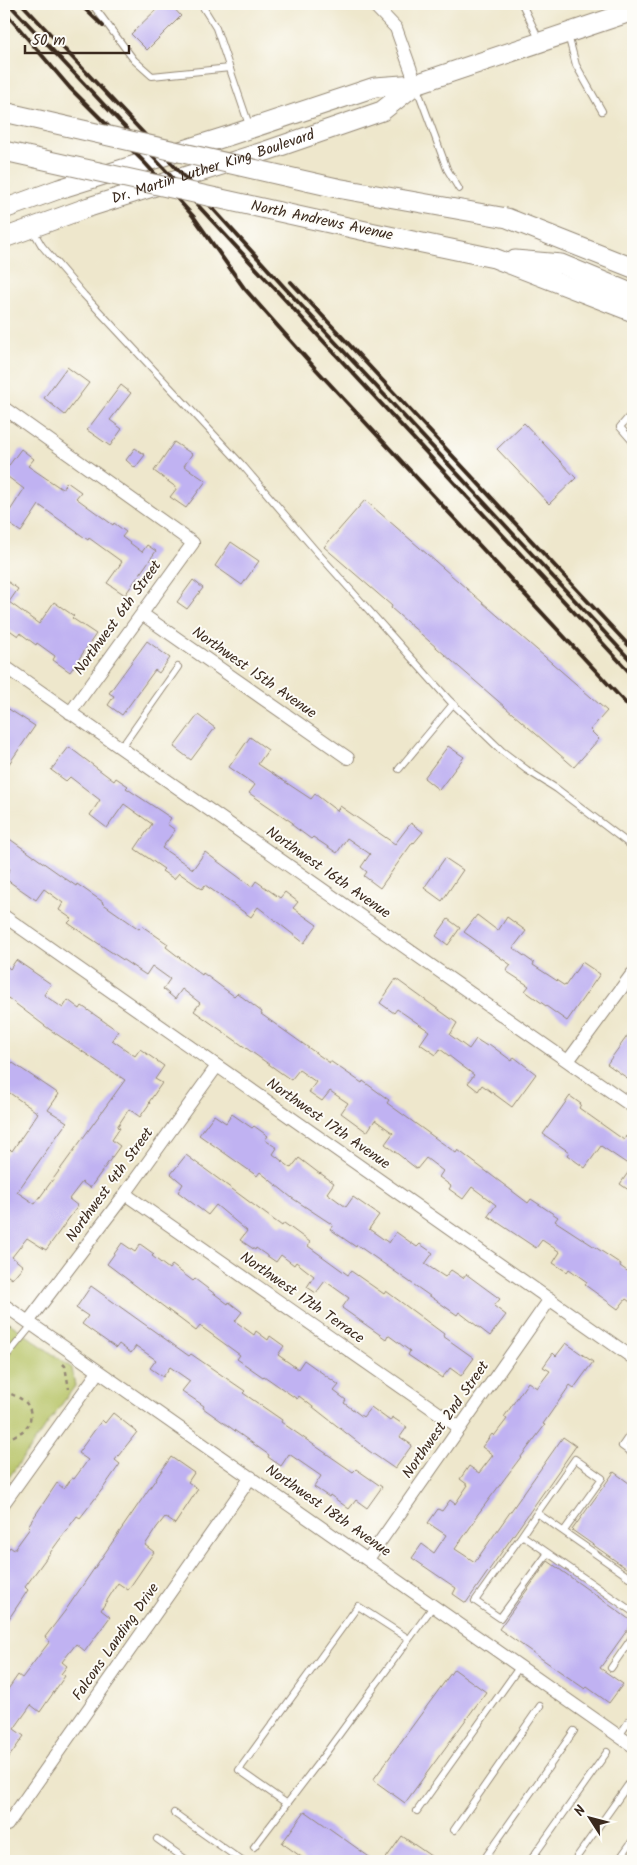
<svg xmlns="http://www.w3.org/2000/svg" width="637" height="1865" font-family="Kalam,sans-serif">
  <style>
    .green { fill: #b5c264; stroke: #787641 }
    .building { fill: #c0b2f2 }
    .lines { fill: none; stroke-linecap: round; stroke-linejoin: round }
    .lane-casing { stroke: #948875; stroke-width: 8 }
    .street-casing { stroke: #948875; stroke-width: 14 }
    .secondary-casing { stroke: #948875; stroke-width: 21 }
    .path { stroke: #948875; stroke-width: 2.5; stroke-dasharray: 4 4; stroke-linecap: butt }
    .lane { stroke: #fff; stroke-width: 6 }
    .street { stroke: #fff; stroke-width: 12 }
    .secondary { stroke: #fff; stroke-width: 19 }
    .rail { stroke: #3b2a1e; stroke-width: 4 }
    .secondary-bridge-casing { stroke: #948875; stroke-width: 21; stroke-linecap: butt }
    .secondary-bridge { stroke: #fff; stroke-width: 19 }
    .labels { text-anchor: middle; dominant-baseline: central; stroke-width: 4; stroke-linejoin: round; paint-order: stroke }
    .street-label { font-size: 15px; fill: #3b2a1e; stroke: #fdfcf7 }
  </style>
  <rect width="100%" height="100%" fill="#fdfcf7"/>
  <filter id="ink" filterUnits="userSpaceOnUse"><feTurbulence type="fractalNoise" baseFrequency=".02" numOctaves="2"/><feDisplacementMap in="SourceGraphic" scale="10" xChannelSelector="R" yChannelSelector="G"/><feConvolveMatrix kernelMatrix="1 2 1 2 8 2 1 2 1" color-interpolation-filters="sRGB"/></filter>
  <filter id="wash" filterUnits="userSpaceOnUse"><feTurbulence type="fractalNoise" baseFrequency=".0096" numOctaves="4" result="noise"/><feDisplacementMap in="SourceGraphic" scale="20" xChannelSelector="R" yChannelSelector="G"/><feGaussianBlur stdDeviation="1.12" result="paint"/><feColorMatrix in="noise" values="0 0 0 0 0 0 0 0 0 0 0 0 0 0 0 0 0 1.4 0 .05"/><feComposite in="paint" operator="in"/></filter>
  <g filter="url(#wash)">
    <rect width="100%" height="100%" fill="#eee7cc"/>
    <!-- green -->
    <path class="green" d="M4 1319 72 1368 75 1386 4 1484Z"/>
    <g id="blocks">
      <!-- building -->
      <path class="building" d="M162 4H170L181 16 147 50 131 34Z
        M67 367 89 383 65 415 44 398Z
        M121 385 131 393 110 420 122 429 110 446 87 430Z
        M524 423 576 478 549 504 497 449Z
        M174 442 192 454 184 466 206 481 186 508 170 497 177 488 154 471Z
        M135 448 145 455 135 468 126 460Z
        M21 449 34 459 28 466 62 489 67 482 81 492 76 498 113 525 114 523 126 532 122 537 142 552 147 545 156 551 125 595 107 583 122 562 89 538 88 540 39 505 21 532 4 520 24 489 4 474V472Z
        M365 500 607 711 590 730 599 739 574 767 391 608 392 606 324 547Z
        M231 542 259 561 242 585 215 566Z
        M4 579 18 589 9 602 39 624 54 602 74 616 72 618 96 634 70 672 53 660 55 656 37 643 36 645 20 633 18 636 4 626Z
        M193 580 203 588 187 609 177 602Z
        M147 641 170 658 159 673 155 670 122 715 108 705 114 696 109 693Z
        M4 706 35 726 4 771Z
        M198 715 215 728 191 760 174 747Z
        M250 737 268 750 258 764 311 799 315 794 337 811 340 806 395 844 411 823 423 832 414 843 413 842 380 888 364 876 367 872 361 867 370 854 347 838 337 853 313 837 311 839 292 825 293 823 249 793 255 785 229 767Z
        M448 746 464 757 439 790 424 778Z
        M69 747 114 781 116 778 128 786 126 788 171 818 167 824 175 830 162 848 193 869 205 852 252 887 256 881 280 898 285 892 298 902 293 908 317 925 304 943 258 907 251 917 205 885 202 889 179 873 174 879 162 871 164 869 135 849 152 824 124 804 107 828 90 815 100 800 70 777 66 781 51 770Z
        M4 835 76 886 77 884 103 902 102 903 139 929 142 926 168 944 166 947 202 975 203 973 234 996 237 993 262 1012 261 1014 330 1063V1061L362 1083 363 1081 389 1100 387 1103 456 1153 458 1150 528 1203 531 1199 558 1217 555 1221 621 1264 620 1266 633 1275V1304L626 1299 618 1309 585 1285 587 1282 569 1269 567 1272 553 1263 560 1252 542 1240 536 1248 488 1216 496 1205 472 1187 463 1199 449 1189 451 1186 439 1177 443 1171 426 1158 417 1169 385 1144 393 1133 375 1120 367 1132 341 1113 348 1103 330 1091 322 1101 309 1092 316 1082 299 1070 291 1080 194 1011 200 1003 182 989 175 999 163 989 170 979 152 966 146 975 81 932 68 923 72 919 59 910 63 903 44 889 36 900 4 878 10 869 4 865Z
        M445 858 463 870 442 901 424 888Z
        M477 915 498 931 507 917 526 931 513 948 534 963 533 965 565 986 582 962 600 974 567 1021 525 991 529 986 506 971 511 965 464 932Z
        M448 919 460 928 448 945 436 936Z
        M16 960 51 984 44 995 63 1008 68 1000 80 1009 82 1006 118 1031 112 1040 135 1056 140 1049 164 1066 155 1079 162 1083 149 1102 150 1103 140 1117 129 1109 117 1127 120 1128 112 1140 120 1146 90 1188 82 1182 69 1199 78 1206 46 1250 27 1238 12 1257 23 1266 12 1279 4 1273V1158L10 1149 12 1151 38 1113 4 1089V1057L59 1094 48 1110 67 1122 17 1192 35 1204 125 1080 49 1029 4 995V964L10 969Z
        M396 979 457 1023 450 1035 469 1049 476 1039 487 1046 489 1044 512 1061 514 1057 536 1074 512 1107 482 1085 478 1091 468 1083 474 1075 440 1049 436 1055 420 1044 429 1031 397 1009 394 1013 380 1003Z
        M633 1028V1082L607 1064Z
        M570 1096 581 1104 579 1108 624 1140 626 1136 633 1141V1193L620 1184 632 1167 601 1146 585 1168 567 1155 569 1152 543 1134Z
        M232 1114 252 1128 254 1126 268 1136 265 1140 277 1148 273 1154 291 1168 299 1158 320 1174V1173L334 1183 327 1193 346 1207 353 1197 379 1215 369 1229 389 1243 396 1232 417 1247 420 1244 433 1253 425 1264 445 1277 451 1270 463 1278 466 1274 500 1299 494 1306 506 1315 490 1336 459 1312 457 1315 357 1245 356 1247 330 1229 333 1225 292 1198 260 1172 257 1176 199 1135 214 1115 226 1123Z
        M186 1155 282 1226 284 1223 310 1242 308 1246 348 1275 351 1271 384 1294 386 1291 444 1334 443 1336 474 1358 461 1376 450 1368 442 1378 408 1355 410 1351 388 1335 386 1339 342 1308 349 1298 325 1281 316 1293 307 1287 314 1276 296 1262 294 1265 281 1255 276 1262 256 1248 255 1250 240 1240 247 1231 216 1205 208 1215 178 1192 183 1184 171 1174Z
        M122 1243 135 1252 140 1244 154 1254 152 1256 169 1269 172 1265 193 1281 195 1279 228 1304 229 1302 242 1312 235 1321 254 1335 256 1331 268 1340 270 1336 284 1346 278 1355 298 1369 304 1360 339 1385 334 1391 346 1400 344 1403 363 1417 371 1407 390 1421 392 1417 407 1427 400 1437 412 1445 395 1469 369 1451 299 1396 297 1399 264 1376 263 1377 237 1359 240 1355 200 1326 196 1331 107 1264Z
        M91 1286 189 1356 191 1354 245 1391 243 1393 282 1420 281 1422 314 1445 353 1472 356 1469 382 1487 367 1508 356 1500 349 1509 330 1495 329 1497 314 1487 321 1476 289 1454 281 1466 268 1457 269 1455 203 1408 204 1406 182 1391 190 1381 170 1367 163 1377 150 1368 156 1360 136 1346 131 1353 119 1344 116 1348 82 1324 88 1316 76 1308Z
        M566 1343 593 1362 574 1388 570 1385 543 1424 545 1425 475 1518 476 1519 455 1549 475 1562 563 1437 576 1446 466 1603 453 1594 456 1588 412 1558 422 1544 434 1553 446 1535 428 1523 438 1509 442 1511 450 1500 455 1504 468 1485 460 1479 469 1466 479 1473 493 1455 482 1447 492 1434 494 1436 507 1419 504 1417 528 1382 537 1388 550 1371 543 1367 553 1353 556 1356Z
        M113 1413 137 1432 115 1460 120 1464 104 1487 80 1518 77 1516 25 1587 28 1590 4 1626V1555L10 1547 14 1550 30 1528 28 1526 57 1483 64 1489 72 1478 74 1479 88 1460 78 1453 102 1420 105 1423Z
        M171 1457 194 1473 188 1482 198 1489 175 1524 165 1517 157 1527 145 1545 154 1552 128 1590 118 1583 101 1610 110 1617 85 1651 76 1644 62 1662 67 1666 61 1674 65 1676 40 1712 31 1705 14 1729 24 1736 4 1764V1695L18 1675 22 1678 50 1641 45 1637 65 1611Z
        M614 1472 633 1486V1573L572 1530Z
        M548 1561 633 1622 600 1668 623 1684 609 1703 587 1687 585 1689 499 1629Z
        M454 1669 486 1692 405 1803 373 1780Z
        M305 1811 375 1861H307L282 1843Z
        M402 1836 438 1861H384Z"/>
    </g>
  </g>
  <g filter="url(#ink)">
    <use href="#blocks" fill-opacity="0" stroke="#948875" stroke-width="1"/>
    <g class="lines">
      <!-- lane casing -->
      <g class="lane-casing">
        <path id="lane" d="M92 4 134 60 152 76 230 68
          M201 4 216 28 250 128
          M522 4 540 41
          M568 35 576 65 602 111
          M417 88 447 169 459 189
          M32 229 42 246 84 295 244 467 315 550 449 700 502 751 527 770 557 789 633 847
          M633 412 620 427 633 442
          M121 748 178 667
          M399 769 453 704
          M4 1359 32 1325
          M633 1430 622 1446 633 1454
          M564 1531 602 1478 575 1459 537 1513 633 1580
          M522 1535 537 1513
          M548 1553 500 1618 475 1601 522 1535 633 1612
          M611 1668 633 1636
          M619 1736 633 1715
          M286 1803 239 1770 358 1606 409 1639
          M417 1811 520 1666
          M174 1813 242 1861
          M454 1830 540 1706
          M157 1839 188 1861
          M254 1847 322 1758 434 1605
          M487 1855 574 1731
          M530 1861 607 1752
          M574 1861 633 1778
          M618 1861 633 1840"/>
      </g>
      <!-- street casing -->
      <g class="street-casing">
        <path id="street" d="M373 4 396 28 416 84
          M4 408 193 543 70 713
          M142 614 348 758
          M4 666 633 1107
          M4 916 633 1358
          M568 1061 632 974
          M125 1194 460 1428
          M4 1305 633 1746
          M28 1322 125 1194 217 1066
          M4 1503 98 1372
          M368 1559 550 1299
          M4 1822 7 1825 251 1477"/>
      </g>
      <!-- secondary casing -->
      <g class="secondary-casing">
        <g id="secondary">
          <path d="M337 188 507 218 633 268"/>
          <path d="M4 209 59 189 231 135 375 87 416 84 633 11"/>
          <path d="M370 232 494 258 633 312"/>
          <path id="s1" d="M4 238 89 207 266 151 382 111 416 84"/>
          <path d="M515 260 561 264 633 294"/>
        </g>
      </g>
      <!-- path -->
      <path class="path" d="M4 1337 11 1327
        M63 1364 65 1366 69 1389
        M4 1391C17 1397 34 1401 30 1420 29 1424 27 1427 24 1430 18 1435 10 1437 4 1442"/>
      <!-- lane -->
      <use href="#lane" class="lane"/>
      <!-- street -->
      <use href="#street" class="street"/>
      <!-- secondary -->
      <use href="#secondary" class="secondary"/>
      <!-- rail -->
      <path class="rail" d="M9 4 155 159 633 676
        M22 4 165 156 285 288 633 663
        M80 4 103 26
        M4 11 70 88 144 162 193 216 244 288 314 367 633 711
        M291 282 633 650"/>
      <!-- secondary-bridge casing -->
      <g class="secondary-bridge-casing">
        <path id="secondary-bridge" d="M4 112 337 188
          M4 151 370 232"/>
      </g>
      <!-- secondary-bridge -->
      <use href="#secondary-bridge" class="secondary-bridge"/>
    </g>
  </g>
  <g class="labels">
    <!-- street labels -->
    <g class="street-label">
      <text stroke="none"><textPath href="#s1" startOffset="221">Dr. Martin Luther King Boulevard</textPath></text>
      <text transform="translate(322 221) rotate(12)">North Andrews Avenue</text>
      <text transform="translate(118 618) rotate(-54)">Northwest 6th Street</text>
      <text transform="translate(254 673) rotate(35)">Northwest 15th Avenue</text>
      <text transform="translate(328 873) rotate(35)">Northwest 16th Avenue</text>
      <text transform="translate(328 1124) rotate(35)">Northwest 17th Avenue</text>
      <text transform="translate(110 1185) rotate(-54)">Northwest 4th Street</text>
      <text transform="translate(302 1298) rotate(35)">Northwest 17th Terrace</text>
      <text transform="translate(446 1420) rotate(-55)">Northwest 2nd Street</text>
      <text transform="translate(328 1511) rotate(35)">Northwest 18th Avenue</text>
      <text transform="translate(116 1642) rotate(-55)">Falcons Landing Drive</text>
    </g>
  </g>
  <!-- margin -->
  <rect width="637" height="1865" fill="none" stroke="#fdfcf7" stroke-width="20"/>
  <!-- north arrow -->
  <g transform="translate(590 1818) rotate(306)" stroke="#fdfcf7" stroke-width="4" paint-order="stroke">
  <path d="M0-4L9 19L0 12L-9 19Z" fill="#3b2a1e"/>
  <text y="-8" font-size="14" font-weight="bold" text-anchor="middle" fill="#3b2a1e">N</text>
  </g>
  <!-- scale -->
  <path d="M25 45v8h104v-8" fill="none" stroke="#3b2a1e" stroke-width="2.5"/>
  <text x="32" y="45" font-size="15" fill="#3b2a1e" stroke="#fdfcf7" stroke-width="4" paint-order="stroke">50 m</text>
</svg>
